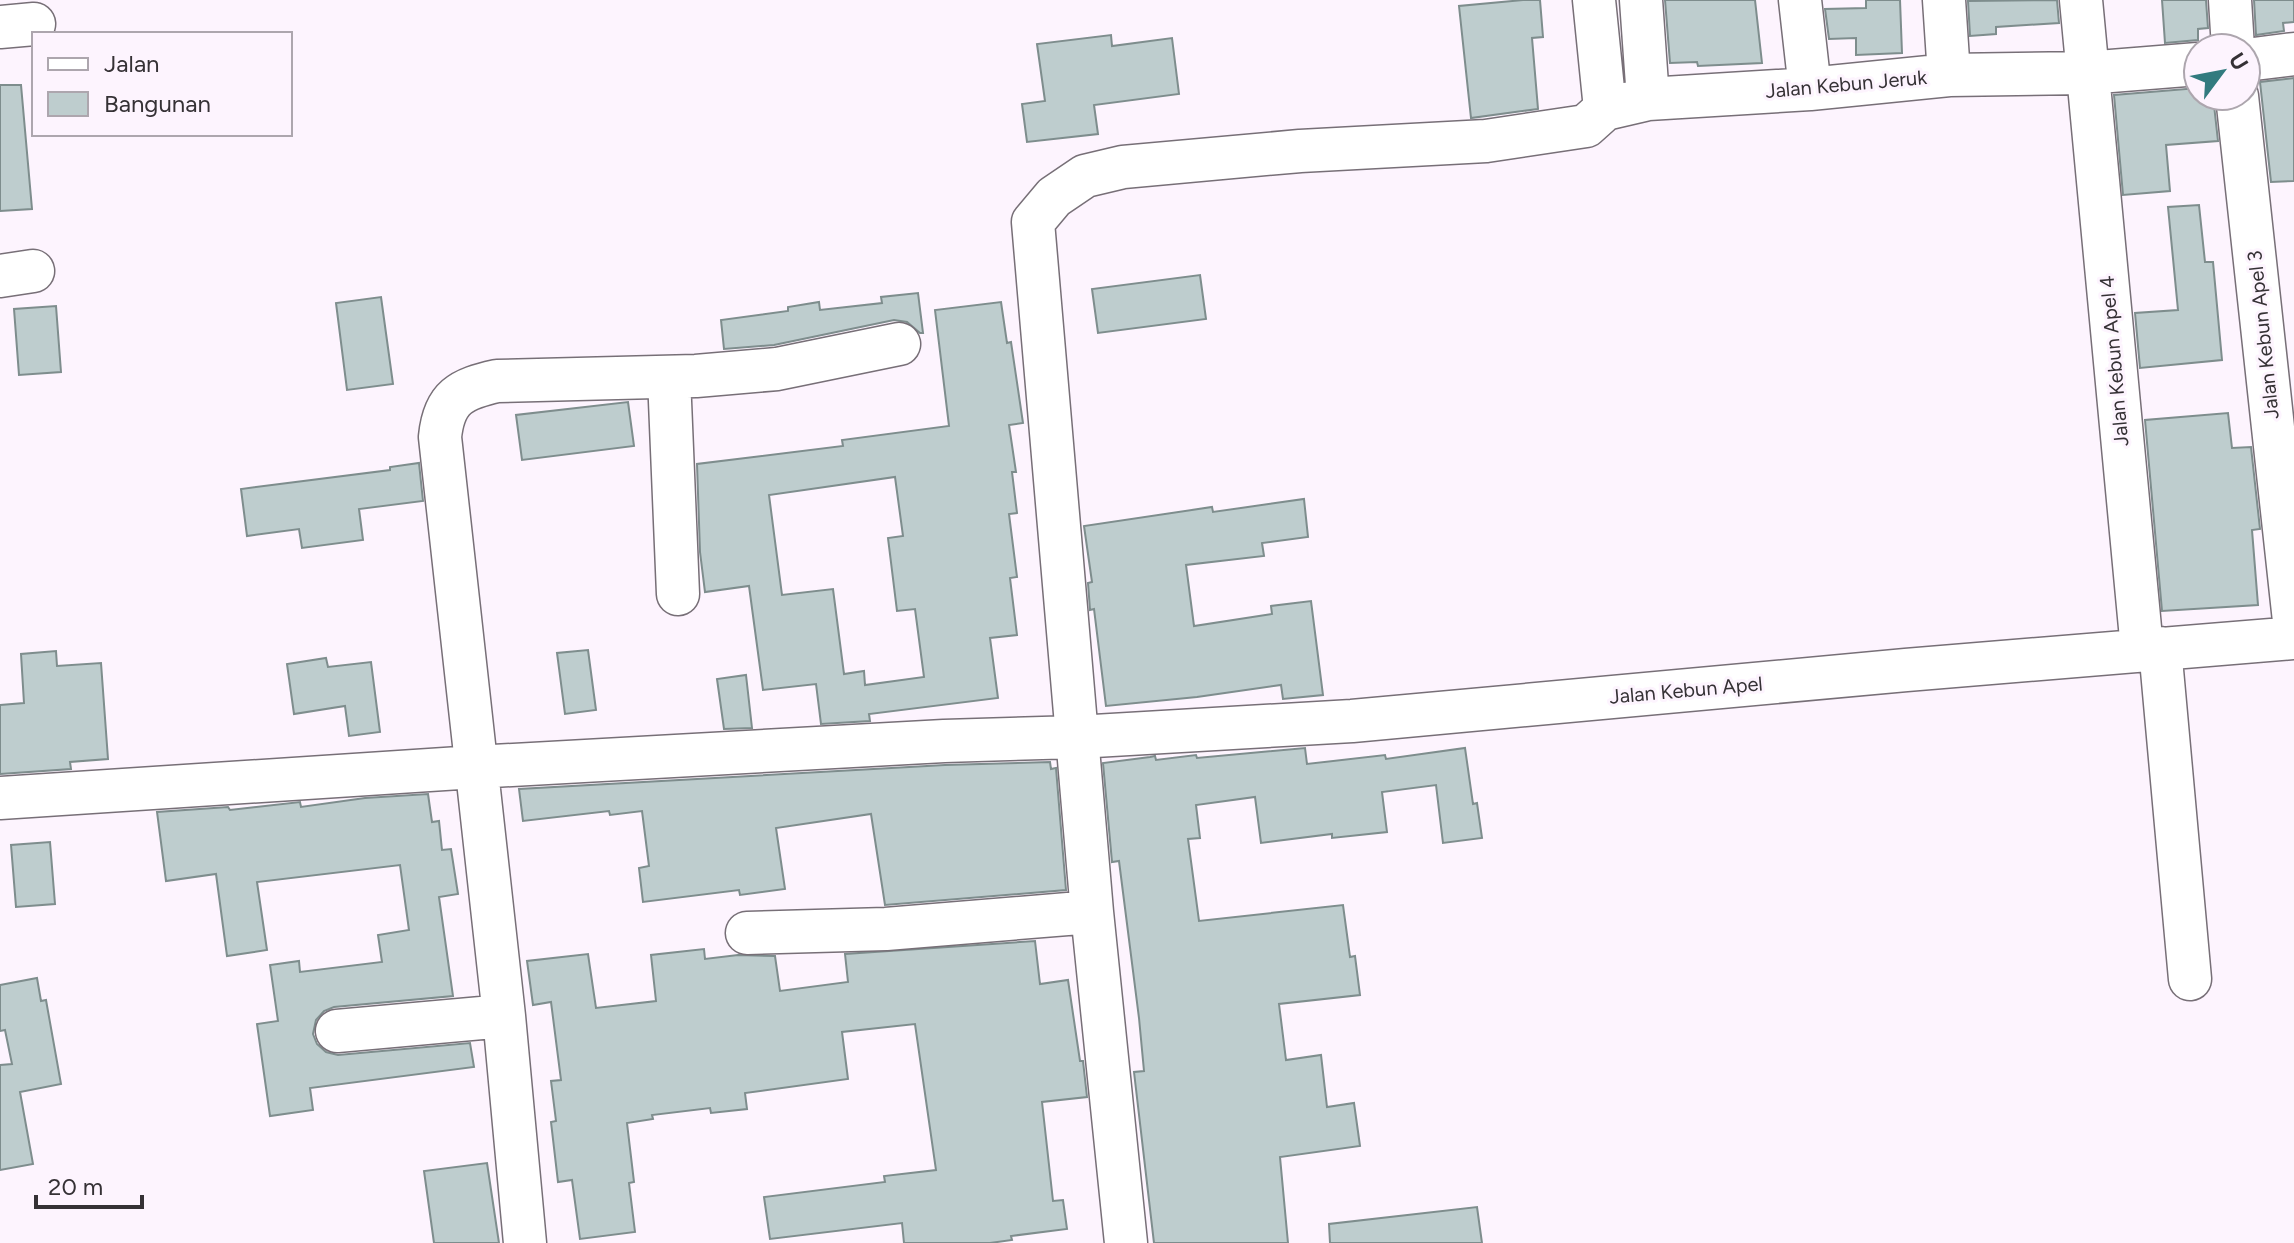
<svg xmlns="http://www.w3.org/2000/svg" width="2294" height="1243" font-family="Figtree,sans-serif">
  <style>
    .building { fill: #becdce; stroke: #7e8d8d; stroke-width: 2; fill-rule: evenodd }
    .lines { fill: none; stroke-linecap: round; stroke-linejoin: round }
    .street-casing { stroke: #776f77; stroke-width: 45 }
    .street { stroke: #fff; stroke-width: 42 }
    .labels { text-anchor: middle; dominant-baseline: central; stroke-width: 6; stroke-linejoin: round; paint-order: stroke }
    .street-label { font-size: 20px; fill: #353135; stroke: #fdf4fe }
  </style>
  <rect width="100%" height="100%" fill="#fdf4fe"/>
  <!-- building -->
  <path class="building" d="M1523 0H1540L1543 37 1532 38 1538 109 1471 118 1459 6Z
    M1665 0H1755L1762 63 1698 66 1697 62 1670 63Z
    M1866 0H1900L1902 53 1856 55V38L1829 39 1825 9 1866 8Z
    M2057 0 2059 23 1996 27V34L1970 36 1968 1Z
    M2162 0H2206L2208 28 2198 29V40L2165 43Z
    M2254 0H2294V22L2283 23 2284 31 2256 35Z
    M1111 35 1112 46 1172 38 1179 94 1094 105 1098 134 1027 142 1022 104 1045 101 1037 44Z
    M2294 78V181L2271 182 2260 82Z
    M0 85H21L32 209 0 211Z
    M2198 88V96H2213L2218 141 2166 145 2170 191 2123 195 2114 95Z
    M2199 205 2205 262H2213L2222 360 2140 368 2135 313 2178 310 2168 207Z
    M1200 275 1206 319 1098 333 1092 289Z
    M918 293 923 333H920L907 322 894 320 774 345 724 349 721 320 788 311V307L819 302 820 310 882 303 881 297Z
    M381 297 393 384 347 390 336 303Z
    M1001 302 1007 343 1011 342 1023 423 1009 425 1016 472H1012L1017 513 1009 514 1017 577 1010 578 1017 635 990 638 998 698 869 714 870 721 821 724 816 684 763 690 749 586 705 592 700 552 697 464 843 446 842 440 949 426 935 310ZM895 477 903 536 888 538 897 611 915 609 924 677 865 685 864 671 844 674 833 589 782 595 769 495Z
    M56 306 61 372 19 375 14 309Z
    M628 402 634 446 522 460 516 415Z
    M2228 413 2232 448 2251 447 2260 529 2252 530 2258 605 2162 611 2145 420Z
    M419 463 423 501 359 509 363 540 302 548 299 529 247 536 241 489 390 470V467Z
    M1304 499 1308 537 1262 543 1264 556 1186 565 1194 626 1272 614 1271 606 1311 601 1323 695 1283 699 1281 685 1197 697 1106 706 1094 609 1090 610 1088 583 1092 582 1084 526 1212 507 1213 512Z
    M588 650 596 710 565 714 557 653Z
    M56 651 57 666 101 663 108 759 70 762 71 769 0 774V705L24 703 21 654Z
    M326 658 328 667 371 662 380 732 349 736 345 706 294 714 287 664Z
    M746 675 752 728 724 729 717 679Z
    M1305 748 1307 764 1385 755 1386 759 1465 748 1473 804 1477 803 1482 838 1443 843 1436 785 1382 792 1387 832 1332 838V834L1261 843 1255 797 1196 805 1200 838 1188 839 1199 921 1343 905 1350 957 1355 956 1360 995 1279 1004 1286 1060 1321 1055 1327 1107 1354 1103 1360 1146 1280 1157 1288 1243H1154L1134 1072 1144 1071 1139 1018 1119 861 1112 862 1103 763 1150 757 1155 756 1156 760 1196 755 1197 758Z
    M1050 762 1051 769 1056 768 1066 890 885 905 871 814 776 828 785 889 740 895 739 890 643 902 639 868 649 866 642 811 610 815 609 811 523 821 519 789 945 765Z
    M428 794 432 822 439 821 442 850 451 849 458 894 439 897 453 996 334 1007 324 1011 316 1020 313 1034 317 1044 326 1052 338 1055 470 1043 474 1067 310 1088 313 1110 270 1116 257 1024 278 1021 270 965 299 961 300 972 382 962 378 935 409 930 400 865 257 882 267 950 227 956 216 874 166 881 157 812 228 807 230 810 300 802 301 807 365 798Z
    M50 842 55 904 16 907 11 845Z
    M1035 941 1040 984 1068 980 1080 1061H1083L1087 1097 1042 1102 1053 1201 1063 1200 1067 1229 1011 1236 1012 1240 990 1243H904L902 1223 770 1239 764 1197 885 1182 884 1176 936 1170 915 1024 842 1032 848 1079 745 1093 747 1109 711 1113 710 1108 652 1115 653 1119 627 1123 634 1182 629 1183 635 1232 580 1239 572 1180 558 1182 551 1122 556 1121 551 1081 561 1080 551 1002 533 1005 527 961 588 954 596 1008 656 1001 651 955 704 949 705 959 738 955 775 956 780 991 848 982 845 954Z
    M37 978 41 1001 46 1000 61 1084 20 1092 33 1164 0 1170V1065L12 1064 5 1030 0 1031V985Z
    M487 1163 499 1243H434L424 1171Z
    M1477 1207 1482 1243H1330L1329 1224Z"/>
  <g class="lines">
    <!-- street casing -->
    <g class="street-casing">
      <path id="street" d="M1594 0 1605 109
        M1641 0 1648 99
        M1800 0 1810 89
        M1944 0 1949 75
        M2081 0 2142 649
        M2230 0 2233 48
        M0 27 34 24
        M2246 60 2294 54
        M2237 96 2294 621
        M1605 109 1648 99 1810 89 1949 75 2086 73 2198 64
        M0 276 33 271
        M669 377 678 594
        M2160 648 2190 979
        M0 798 475 767 944 741 1077 737 1352 721 1906 670 2294 638
        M747 933 886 929 1092 912
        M337 1031 504 1016
        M525 1243 504 1016 440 437C444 397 461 389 497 381L696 376 777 369 899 344
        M1126 1243 1092 912 1033 222 1054 197 1085 176 1123 167 1300 151 1486 141 1586 126 1605 109"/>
    </g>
    <!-- street -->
    <use href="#street" class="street"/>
  </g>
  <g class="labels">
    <!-- street labels -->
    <g class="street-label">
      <text transform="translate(1846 84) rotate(-5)">Jalan Kebun Jeruk</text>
      <text transform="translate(2263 335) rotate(-96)">Jalan Kebun Apel 3</text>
      <text transform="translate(2114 361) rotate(-95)">Jalan Kebun Apel 4</text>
      <text transform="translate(1686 690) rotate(-5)">Jalan Kebun Apel</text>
    </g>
  </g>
  <!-- legend -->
  <rect x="32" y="32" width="260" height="104" fill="#fdf4fe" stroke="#ada6ae" stroke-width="2"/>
  <rect x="48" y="58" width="40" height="12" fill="#ffffff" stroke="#ada6ae" stroke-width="2"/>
  <text x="104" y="72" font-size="24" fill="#353135">Jalan</text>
  <rect x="48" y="92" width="40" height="24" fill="#becdce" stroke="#ada6ae" stroke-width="2"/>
  <text x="104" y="112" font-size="24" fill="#353135">Bangunan</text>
  <!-- north arrow -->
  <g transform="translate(2222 72) rotate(58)"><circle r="38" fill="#fdf4fe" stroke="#ada6ae" stroke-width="2"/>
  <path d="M0-6L14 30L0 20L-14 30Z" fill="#327b7f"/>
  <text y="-12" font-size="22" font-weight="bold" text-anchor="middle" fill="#353135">U</text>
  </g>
  <!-- scale -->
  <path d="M36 1195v12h106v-12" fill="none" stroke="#353135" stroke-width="4"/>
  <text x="48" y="1195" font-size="24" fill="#353135" stroke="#fdf4fe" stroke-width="6" paint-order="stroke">20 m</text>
</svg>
